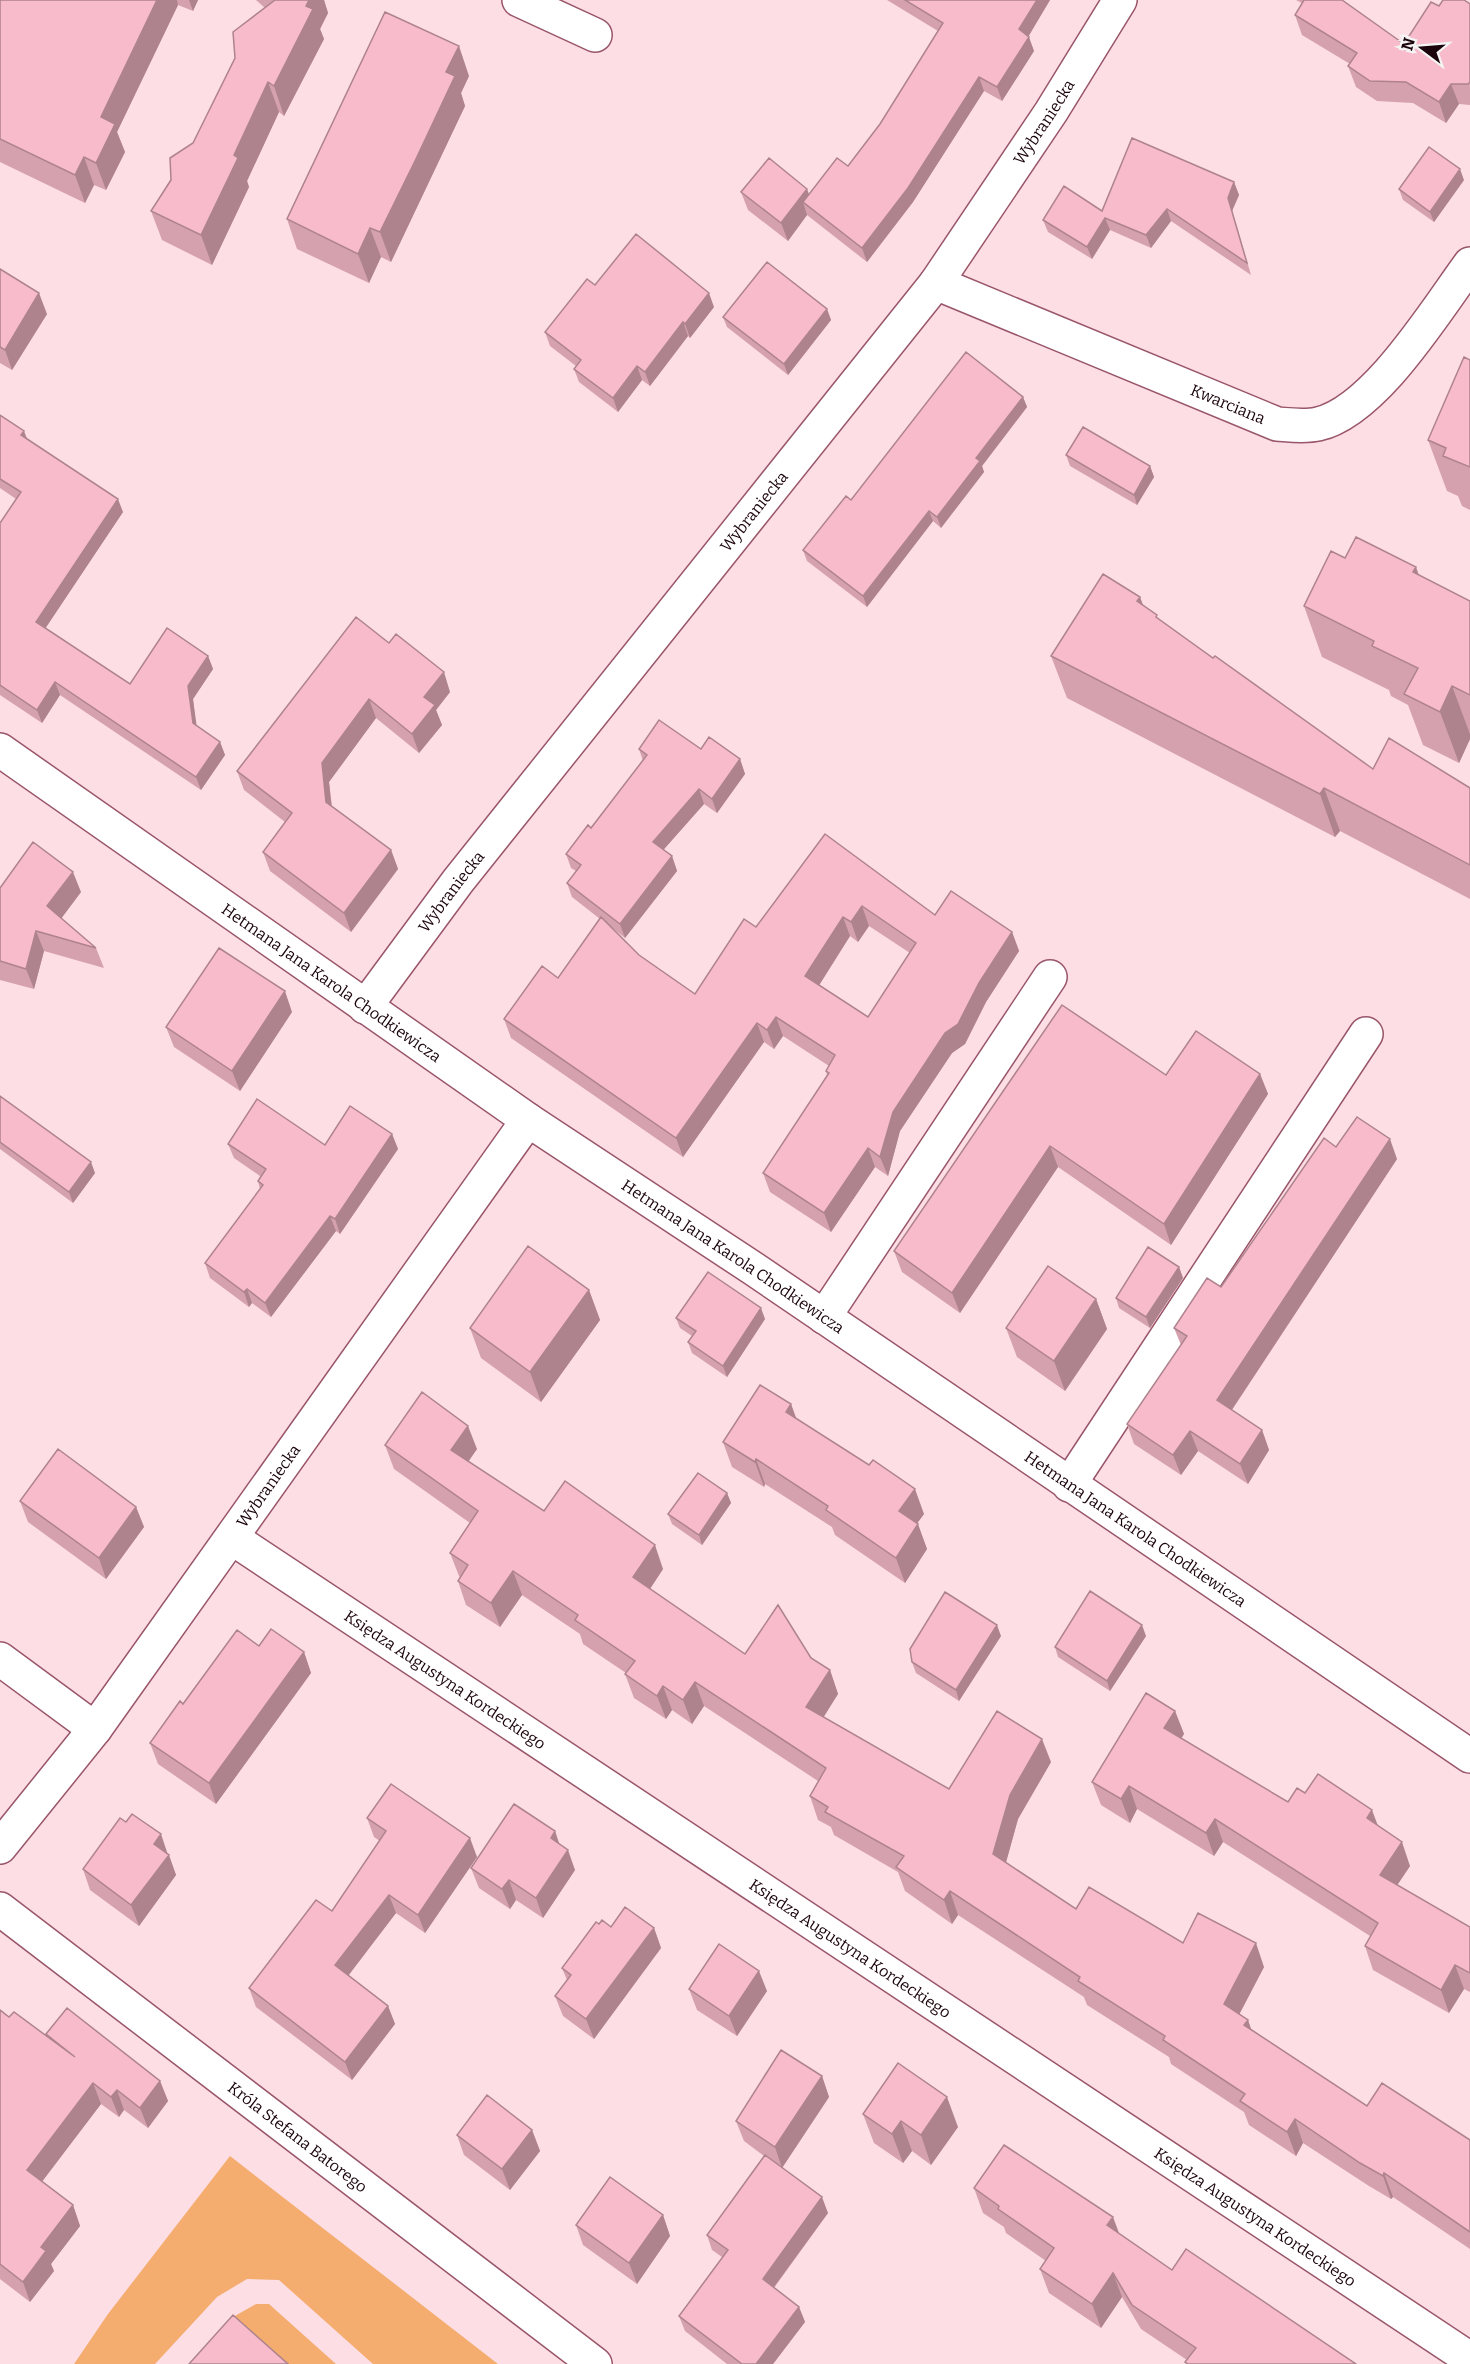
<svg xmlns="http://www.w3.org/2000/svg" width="1470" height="2364" font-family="Bitter,serif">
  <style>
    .green { fill: #f4ad6f }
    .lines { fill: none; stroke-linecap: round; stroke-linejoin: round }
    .minor-casing { stroke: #99566a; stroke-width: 36 }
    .minor { stroke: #fff; stroke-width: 33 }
    .wall { fill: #d5a1af; fill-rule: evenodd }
    .shaded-wall { fill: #ae838e }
    .building { fill: #f8bbcb; stroke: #ae838e; stroke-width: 1.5; fill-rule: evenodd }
    .labels { text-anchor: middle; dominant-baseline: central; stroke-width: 4.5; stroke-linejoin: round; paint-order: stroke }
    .street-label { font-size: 16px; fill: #1b040b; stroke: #f4f4f4 }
  </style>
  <rect width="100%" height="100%" fill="#fddee5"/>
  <!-- green -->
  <path class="green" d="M230 2156 498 2364H373L279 2280 247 2279 217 2297 155 2364H74L108 2314Z
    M256 2304H269L336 2364H192L233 2317Z"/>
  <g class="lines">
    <!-- minor casing -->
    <g class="minor-casing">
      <g id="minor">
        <path d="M519 0 595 35"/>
        <path id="s1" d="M936 283 1277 424C1291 425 1305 427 1318 424 1375 411 1436 310 1470 264"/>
        <path id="s2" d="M0 750 528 1120 754 1269 1470 1756"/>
        <path id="s3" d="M365 1007 458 881 936 283 1051 112 1120 0"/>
        <path d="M824 1317 1050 977"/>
        <path d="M1069 1485 1366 1034"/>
        <path id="s4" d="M232 1538 1470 2359"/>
        <path d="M0 1659 95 1729"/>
        <path id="s5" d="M0 1847 95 1729 528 1120"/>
        <path id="s6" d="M0 1909 595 2364"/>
      </g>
    </g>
    <!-- minor -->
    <use href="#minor" class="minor"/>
  </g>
  <!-- wall -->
  <path class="wall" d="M0 0H198L193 11 178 5 117 132 125 152 106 190 94 185 85 203 0 162Z
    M256 0H324L328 13 320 29 324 39 284 116 279 112 247 181 249 187 212 265 162 240 151 211 193 143 265 8Z
    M887 0H1050L1028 36 1034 51 1002 101 984 91 913 202 867 262 807 215 788 241 748 210 741 192 809 194 848 166 880 124 938 31Z
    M1296 0H1342L1404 44 1439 6 1470 4V105L1459 104 1446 123 1413 103 1377 101 1356 87 1348 66 1350 64 1302 35 1295 15 1302 3Z
    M469 76 461 93 465 106 391 262 381 257 369 283 297 249 287 219Z
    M1464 180 1434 222 1403 200 1399 189Z
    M1234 182 1239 195 1232 211 1251 275 1171 221 1151 248 1110 230 1092 259 1048 232 1043 220 1102 211Z
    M0 269 47 314 12 370 0 363Z
    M595 285 714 307 690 338 688 336 650 386 642 380 618 412 579 382 574 369 576 366 550 346 545 332Z
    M827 309 831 320 788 375 727 327 723 317Z
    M1470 360V510L1462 506 1458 496 1447 491 1428 440Z
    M1023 397 1027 407 982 466 984 472 941 528 933 521 867 607 807 561 803 550 851 500Z
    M0 415 27 438 123 512 45 628 130 684 208 656 213 669 193 699 196 726 220 742 225 755 201 790 60 695 42 723 0 695V523L16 499 0 488Z
    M1066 455 1150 466 1154 477 1137 505 1070 466Z
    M1345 558 1419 575 1470 601V739L1459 763 1423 745 1408 705 1391 696 1389 690 1322 657 1304 606Z
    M1140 597 1143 605 1158 619 1213 658 1373 769 1470 788V899L1340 831 1335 837 1067 698 1051 656Z
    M389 643 450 692 436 710 442 725 419 753 376 718 329 782 332 806 391 850 398 869 351 932 270 871 263 852 285 822 244 790 237 771Z
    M639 749H701L740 759 745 774 717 813 704 804 663 850 672 856 677 871 625 938 610 926 639 955 695 994 756 927 825 834 935 915 1012 932 1019 951 986 1002 965 1044 952 1053 900 1131 888 1176 875 1167 831 1232 770 1192 763 1173 827 1075 826 1071 829 1066 783 1036 774 1049 764 1042 683 1157 511 1038 504 1019 558 978 600 919 572 897 567 883 576 871 571 868 566 854 591 828 643 761ZM869 926 910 953 868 1017 819 985 850 936 858 942Z
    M0 888 81 892 61 918 96 948 104 968 44 951 34 989 0 980Z
    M1062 1005 1166 1075 1260 1074 1268 1094 1171 1245 1058 1167 960 1313 902 1272 894 1251Z
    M292 1012 240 1091 174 1047 166 1027Z
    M0 1096 95 1173 73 1203 0 1149Z
    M392 1134 398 1149 340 1234 336 1231 271 1317 252 1303 249 1307 210 1278 205 1263 260 1189 258 1181 260 1176 234 1158 228 1144 325 1145Z
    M1336 1147 1397 1159 1232 1410 1262 1430 1269 1450 1248 1484 1198 1451 1181 1475 1134 1444 1127 1424 1181 1345 1174 1328 1221 1287Z
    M1179 1267 1183 1278 1150 1328 1119 1308 1116 1298Z
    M589 1290 600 1320 541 1402 481 1358 470 1328Z
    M1096 1299 1107 1329 1065 1391 1017 1357 1006 1328Z
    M676 1318 765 1319 727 1377 692 1353 688 1342 692 1336 680 1328Z
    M791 1404 796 1418 924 1514 917 1523 927 1549 905 1583 835 1535 832 1527 765 1484 764 1487 732 1467 723 1442Z
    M385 1445 477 1449 468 1461 544 1511 663 1569 650 1589 745 1654 811 1658 830 1670 838 1694 823 1717 949 1789 1051 1762 1018 1819 1006 1862 1076 1909 1183 1943 1264 1967 1239 2015 1248 2020 1251 2029 1367 2106 1470 2140V2249L1393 2197 1391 2199 1369 2186 1303 2143 1296 2156 1249 2125 1244 2112 1171 2064 1169 2057 1087 2005 1084 1997 958 1915 952 1924 905 1891 898 1872 834 1835 831 1827 818 1820 810 1796 818 1781 704 1706 692 1724 672 1710 666 1719 634 1698 625 1674 626 1673 583 1644 580 1634 522 1595 500 1627 466 1605 458 1581 460 1577 459 1576 450 1553 470 1523 394 1469Z
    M727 1493 731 1503 702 1545 672 1524 668 1514Z
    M20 1501 136 1507 144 1527 106 1579 28 1522Z
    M1001 1636 959 1701 916 1673 912 1662Z
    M1146 1636 1110 1691 1058 1657 1055 1647Z
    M304 1652 311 1673 216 1804 158 1764 150 1743 183 1704Z
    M1175 1711 1184 1734 1181 1738 1288 1802 1305 1793 1378 1826 1410 1866 1397 1885 1470 1927V1992L1464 1989 1449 2013 1373 1970 1365 1946 1370 1936 1223 1842 1214 1856 1137 1809 1130 1823 1101 1805 1092 1782Z
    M367 1818 477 1857 425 1933 396 1913 348 1975 388 2006 395 2024 352 2080 256 2007 249 1988 332 1911 380 1841 374 1837Z
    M555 1831 559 1844 575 1870 543 1918 516 1900 510 1909 479 1888 471 1868Z
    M168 1854 176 1875 139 1926 90 1890 83 1869Z
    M599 1924 611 1927 654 1928 661 1948 594 2039 563 2016 555 1996 567 1980 562 1968Z
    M689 1989 767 1991 737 2036 697 2010Z
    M0 2010 9 2017 47 2037 46 2034 160 2081 168 2101 148 2128 124 2110 119 2117 101 2104 42 2181 73 2205 80 2226 51 2264 54 2271 30 2302 0 2279Z
    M822 2076 829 2097 782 2168 828 2213 774 2288 799 2307 805 2322 773 2364H727L685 2331 679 2316 722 2257 712 2250 707 2235 764 2156 744 2141 736 2121Z
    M863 2114 958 2127 931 2165 912 2151 903 2163 874 2143Z
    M532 2130 540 2151 510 2190 464 2155 457 2135Z
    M974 2188 1119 2234 1172 2270 1356 2364H1186L1185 2362 1187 2360 1141 2329 1122 2297 1101 2328 1049 2293 1040 2269 1046 2261 1006 2233 1004 2227 983 2213Z
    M663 2215 670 2236 637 2284 583 2245 576 2225Z"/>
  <!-- shaded-wall -->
  <path class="shaded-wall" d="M157 0H177L178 5 117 132 125 152 106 190 96 163 101 117Z
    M189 0H198L193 11Z
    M309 0H324L328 13 320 29 324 39 284 116 274 86Z
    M1037 0H1050L1024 44 1019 29Z
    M1029 37 1034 51 1002 101 997 87Z
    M459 46 469 76 461 93 465 106 391 262 380 232 446 72Z
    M979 77 984 91 913 202 867 262 862 248Z
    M268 82 279 112 247 181 249 187 212 265 201 235 234 155Z
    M1451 84 1459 104 1446 123 1439 102Z
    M84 157 94 185 85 203 75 175Z
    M1460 169 1464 180 1434 222 1430 212Z
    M1234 182 1239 195 1232 211 1251 275 1228 198Z
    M807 189 814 207 803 202 807 215 788 241 781 223Z
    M1167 209 1171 221 1151 248 1146 235Z
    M1105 218 1110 230 1092 259 1087 247Z
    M370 228 381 257 369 283 358 254Z
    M39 293 47 314 12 370 5 350Z
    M709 293 714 307 690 338 685 324Z
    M827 309 831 320 788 375 784 364Z
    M683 322 688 336 650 386 645 372Z
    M637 366 642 380 618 412 613 398Z
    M1023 397 1027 407 982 466 984 472 941 528 937 517 976 458Z
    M24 431 29 444 21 435Z
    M1150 466 1154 477 1137 505 1134 495Z
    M118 499 123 512 41 635 36 622Z
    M929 511 933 521 867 607 863 596Z
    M1416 567 1434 618 1413 572Z
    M1140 597 1155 639 1137 601Z
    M208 656 213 669 193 699 198 736 193 723 188 686Z
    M444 672 450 692 436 710 442 725 419 753 412 734 424 697Z
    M55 682 60 695 42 723 37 710Z
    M1452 686 1470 734V739L1459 763 1440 712Z
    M369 699 376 718 329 782 333 821 326 802 322 763Z
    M220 742 225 755 201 790 196 777Z
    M740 759 745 774 717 813 712 799Z
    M1324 788 1340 831 1335 837 1320 794Z
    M699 789 704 804 658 856 653 842Z
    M391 850 398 869 351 932 344 913Z
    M672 856 677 871 625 938 620 924Z
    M73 872 81 892 55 927 47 906Z
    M862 906 869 926 858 942 851 922Z
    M843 917 850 936 813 995 805 976Z
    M36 931 44 951 34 989 26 969Z
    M1012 932 1019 951 986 1002 965 1044 952 1053 900 1131 888 1176 880 1157 893 1112Z
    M285 991 292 1012 240 1091 232 1071Z
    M776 1017 783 1036 774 1049 767 1030Z
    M757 1023 764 1042 683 1157 676 1138Z
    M1260 1074 1268 1094 1171 1245 1164 1224Z
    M392 1134 398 1149 340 1234 335 1219Z
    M1390 1139 1397 1159 1225 1420 1217 1400Z
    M1050 1146 1058 1167 960 1313 952 1293Z
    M868 1148 875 1167 831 1232 824 1213Z
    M91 1162 95 1173 73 1203 69 1192Z
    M330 1216 336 1231 271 1317 265 1303Z
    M1179 1267 1183 1278 1150 1328 1146 1317Z
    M247 1289 252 1303 249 1307 244 1292Z
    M589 1290 600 1320 541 1402 530 1372Z
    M1096 1299 1107 1329 1065 1391 1054 1361Z
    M761 1308 765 1319 727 1377 723 1366Z
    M791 1404 800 1429 786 1412Z
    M468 1426 477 1449 460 1474 451 1450Z
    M1262 1430 1269 1450 1248 1484 1240 1464Z
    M1190 1431 1198 1451 1181 1475 1173 1455Z
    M756 1459 765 1484 764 1487 755 1462Z
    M915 1489 924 1514 908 1536 899 1511Z
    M727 1493 731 1503 702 1545 699 1535Z
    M136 1507 144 1527 106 1579 99 1558Z
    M918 1524 927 1549 905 1583 896 1558Z
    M655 1545 663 1569 642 1601 633 1577Z
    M513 1571 522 1595 500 1627 491 1603Z
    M997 1625 1001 1636 959 1701 956 1690Z
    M1142 1625 1146 1636 1110 1691 1107 1681Z
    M304 1652 311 1673 216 1804 209 1783Z
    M830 1670 838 1694 815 1731 806 1707Z
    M695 1682 704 1706 692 1724 683 1700Z
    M663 1686 672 1710 666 1719 657 1696Z
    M1175 1711 1184 1734 1173 1752 1164 1728Z
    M1042 1739 1051 1762 1018 1819 1002 1877 993 1854 1010 1795Z
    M1129 1786 1137 1809 1130 1823 1121 1799Z
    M1372 1810 1381 1834 1367 1818Z
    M1215 1819 1223 1842 1214 1856 1206 1833Z
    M555 1831 562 1852 551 1838Z
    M161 1834 168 1855 154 1844Z
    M470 1838 477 1857 425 1933 418 1915Z
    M1402 1842 1410 1866 1388 1899 1380 1875Z
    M568 1850 575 1870 543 1918 536 1898Z
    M169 1855 176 1875 139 1926 131 1905Z
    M509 1880 516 1900 510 1909 502 1889Z
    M950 1891 958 1915 952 1924 944 1900Z
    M389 1895 396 1913 342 1984 335 1965Z
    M654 1928 661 1948 594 2039 586 2019Z
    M1256 1943 1264 1967 1232 2028 1224 2004Z
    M1455 1965 1464 1989 1449 2013 1441 1990Z
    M759 1971 767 1991 737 2036 729 2016Z
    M388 2006 395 2024 352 2080 345 2062Z
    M1248 2020 1256 2044 1244 2025Z
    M822 2076 829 2097 782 2168 775 2147Z
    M160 2081 168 2101 148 2128 140 2108Z
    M93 2083 101 2104 35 2191 27 2170Z
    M117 2090 124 2110 119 2117 111 2097Z
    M947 2097 958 2127 931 2165 921 2135Z
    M1295 2119 1303 2143 1296 2156 1287 2132Z
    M901 2121 912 2151 903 2163 892 2134Z
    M532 2130 540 2151 510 2190 502 2169Z
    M1384 2173 1393 2197 1391 2199 1383 2176Z
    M822 2197 828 2213 768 2295 763 2279Z
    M73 2205 80 2226 51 2264 54 2271 30 2302 23 2282 41 2247Z
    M663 2215 670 2236 637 2284 629 2263Z
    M1113 2217 1122 2241 1107 2225Z
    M1113 2273 1122 2297 1101 2328 1092 2304Z
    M799 2307 805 2322 773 2364H756Z"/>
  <!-- building -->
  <path class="building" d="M0 0H157L101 117 115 124 96 163 84 157 75 175 0 139Z
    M275 0H309L306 6 313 9 274 86 268 82 234 155 238 158 201 235 151 211 171 180 170 158 193 143 235 58 233 32Z
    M905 0H1037L1019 29 1029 37 997 87 979 77 908 188 862 248 803 202 837 158 848 166 880 124 943 23Z
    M1304 0H1342L1404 44 1431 2 1439 6 1443 0H1464L1470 4V82L1468 84H1451L1439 102 1406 82 1370 81 1348 66 1357 53 1295 15Z
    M385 12 459 46 446 72 455 76 415 161 380 232 370 228 358 254 287 219Z
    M1132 138 1234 182 1228 198 1247 263 1167 209 1146 235 1105 218 1087 247 1043 220 1064 186 1102 211Z
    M1429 147 1460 169 1430 212 1399 189Z
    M769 158 807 189 781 223 741 192Z
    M636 234 709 293 685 324 683 322 645 372 637 366 613 398 574 369 581 360 545 332 587 279 595 285Z
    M767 262 827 309 784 364 723 317Z
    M0 269 39 293 5 350 0 347Z
    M966 352 1023 397 976 458 980 461 937 517 929 511 863 596 803 550 846 496 851 500Z
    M1464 357 1470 360V467L1443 456 1446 448 1428 440Z
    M0 415 24 431 21 435 118 499 36 622 130 684 167 628 208 656 188 686 193 723 220 742 196 777 55 682 37 710 0 685V523L21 492 0 479Z
    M1083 427 1150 466 1134 495 1066 455Z
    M1356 537 1416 567 1413 572 1470 601V695L1452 686 1440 712 1404 694 1418 668 1372 646 1374 641 1304 606 1331 551 1345 558Z
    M1103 574 1140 597 1137 601 1157 615 1156 617 1213 658 1215 656 1373 769 1389 738 1470 788V865L1324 788 1320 794 1051 656Z
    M356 617 389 643 396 634 444 672 424 697 435 705 412 734 369 699 322 763 326 802 391 850 344 913 263 852 292 813 237 771Z
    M659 720 701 749 709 737 740 759 712 799 699 789 653 842 672 856 620 924 567 883 581 865 566 854 588 825 591 828 647 755 639 749Z
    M825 834 935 915 951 891 1012 932 979 983 958 1024 945 1033 893 1112 880 1157 868 1148 824 1213 763 1173 829 1073 826 1071 835 1055 776 1017 767 1030 757 1023 676 1138 504 1019 542 966 558 978 601 917 639 955 695 994 744 919 756 927ZM862 906 916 943 868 1017 805 976 843 917 851 922Z
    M33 842 73 872 47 906 96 948 36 931 26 969 0 961V888Z
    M219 948 285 991 232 1071 166 1027Z
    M1062 1005 1166 1075 1196 1031 1260 1074 1164 1224 1050 1146 952 1293 894 1251Z
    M0 1096 91 1162 69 1192 0 1142Z
    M257 1099 325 1145 350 1106 392 1134 335 1219 330 1216 265 1303 247 1289 244 1292 205 1263 263 1185 258 1181 266 1169 228 1144Z
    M1357 1117 1390 1139 1217 1400 1262 1430 1240 1464 1190 1431 1173 1455 1127 1424 1187 1336 1174 1328 1207 1278 1221 1287 1324 1138 1336 1147Z
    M528 1246 589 1290 530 1372 470 1328Z
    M1148 1247 1179 1267 1146 1317 1116 1298Z
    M1048 1266 1096 1299 1054 1361 1006 1328Z
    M708 1272 761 1308 723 1366 688 1342 696 1331 676 1318Z
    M760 1385 791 1404 786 1412 869 1465 873 1460 915 1489 899 1511 918 1524 896 1558 826 1510 828 1506 756 1459 755 1462 723 1442Z
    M422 1392 468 1426 451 1450 544 1511 565 1481 655 1545 633 1577 745 1654 778 1605 811 1658 830 1670 806 1707 949 1789 997 1711 1042 1739 1010 1795 993 1854 1076 1909 1089 1887 1183 1943 1198 1913 1256 1943 1224 2004 1248 2020 1244 2025 1367 2106 1382 2083 1470 2140V2232L1384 2173 1383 2176 1360 2163 1295 2119 1287 2132 1240 2101 1245 2094 1163 2040 1165 2036 1078 1981 1080 1977 950 1891 944 1900 896 1867 904 1856 825 1812 828 1807 810 1796 826 1768 695 1682 683 1700 663 1686 657 1696 625 1674 635 1661 575 1620 578 1615 513 1571 491 1603 458 1581 468 1565 450 1553 478 1511 385 1445Z
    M58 1449 136 1507 99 1558 20 1501Z
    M698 1473 727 1493 699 1535 668 1514Z
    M1090 1591 1142 1625 1107 1681 1055 1647Z
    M945 1592 997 1625 956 1690 912 1662 910 1649Z
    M271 1629 304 1652 209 1783 150 1743 180 1701 183 1704 237 1630 259 1646Z
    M1146 1693 1175 1711 1164 1728 1288 1802 1297 1788 1305 1793 1318 1774 1372 1810 1367 1818 1402 1842 1380 1875 1470 1927V1973L1455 1965 1441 1990 1365 1946 1378 1923 1215 1819 1206 1833 1129 1786 1121 1799 1092 1782Z
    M391 1784 470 1838 418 1915 389 1895 335 1965 388 2006 345 2062 249 1988 316 1900 332 1911 386 1831 367 1818Z
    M514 1804 555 1831 551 1838 568 1850 536 1898 509 1880 502 1889 471 1868Z
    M132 1814 161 1834 154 1844 169 1855 131 1905 83 1869 120 1818 126 1822Z
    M625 1907 654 1928 586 2019 555 1996 571 1975 562 1968 596 1922 599 1924 602 1920 611 1927Z
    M719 1944 759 1971 729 2016 689 1989Z
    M67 2008 160 2081 140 2108 117 2090 111 2097 93 2083 27 2170 73 2205 41 2247 46 2251 23 2282 0 2264V2010L9 2017 14 2012 75 2057 46 2034Z
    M781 2050 822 2076 775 2147 736 2121Z
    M898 2063 947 2097 921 2135 901 2121 892 2134 863 2114Z
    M487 2095 532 2130 502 2169 457 2135Z
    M1004 2145 1113 2217 1107 2225 1172 2270 1186 2249 1356 2364H1188L1185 2362 1196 2348 1132 2305 1113 2273 1092 2304 1040 2269 1054 2248 998 2209 999 2206 974 2188Z
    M765 2155 822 2197 763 2279 799 2307 756 2364H742L679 2316 728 2250 707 2235Z
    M610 2177 663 2215 629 2263 576 2225Z
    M233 2315 288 2364H189Z"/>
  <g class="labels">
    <!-- street labels -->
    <g class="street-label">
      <text stroke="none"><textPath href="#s3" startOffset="1116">Wybraniecka</textPath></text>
      <text stroke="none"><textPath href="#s1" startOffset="316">Kwarciana</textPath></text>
      <text stroke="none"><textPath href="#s3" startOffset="630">Wybraniecka</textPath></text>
      <text stroke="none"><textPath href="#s3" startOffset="144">Wybraniecka</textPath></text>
      <text stroke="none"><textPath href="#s2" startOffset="405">Hetmana Jana Karola Chodkiewicza</textPath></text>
      <text stroke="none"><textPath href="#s2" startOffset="891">Hetmana Jana Karola Chodkiewicza</textPath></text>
      <text stroke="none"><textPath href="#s5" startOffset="450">Wybraniecka</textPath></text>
      <text stroke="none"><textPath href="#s2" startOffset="1377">Hetmana Jana Karola Chodkiewicza</textPath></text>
      <text stroke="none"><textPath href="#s4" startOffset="256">Księdza Augustyna Kordeckiego</textPath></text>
      <text stroke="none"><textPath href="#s4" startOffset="742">Księdza Augustyna Kordeckiego</textPath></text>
      <text stroke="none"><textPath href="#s6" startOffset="375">Króla Stefana Batorego</textPath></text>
      <text stroke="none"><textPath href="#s4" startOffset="1228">Księdza Augustyna Kordeckiego</textPath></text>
    </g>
  </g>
  <!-- north arrow -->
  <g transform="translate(1422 48) rotate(286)" stroke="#f4f4f4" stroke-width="4.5" paint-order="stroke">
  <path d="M0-4.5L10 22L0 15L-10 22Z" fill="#1b040b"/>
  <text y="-9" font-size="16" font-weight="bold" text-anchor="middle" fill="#1b040b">N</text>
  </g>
</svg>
